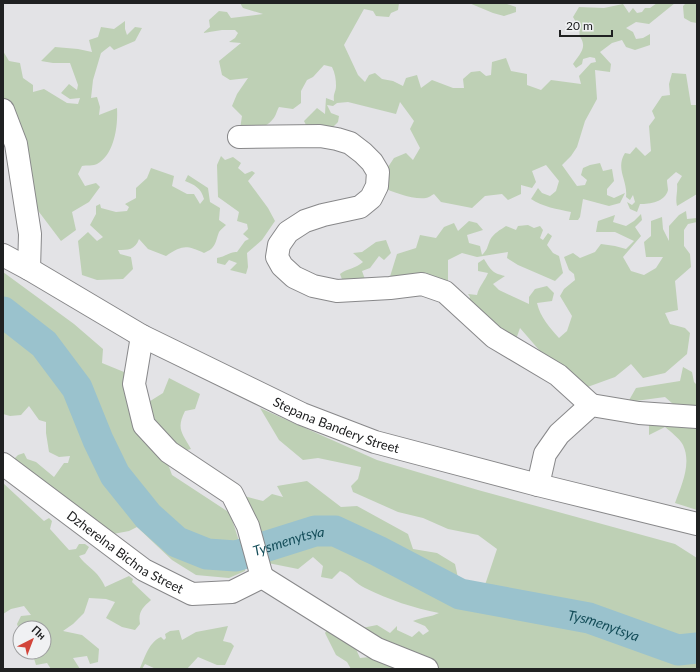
<svg xmlns="http://www.w3.org/2000/svg" width="700" height="672" font-family="Lato,sans-serif">
  <style>
    .green { fill: #bed0b5 }
    .lines { fill: none; stroke-linecap: round; stroke-linejoin: round }
    .river { stroke: #9ac2cd; stroke-width: 31 }
    .minor-casing { stroke: #88888a; stroke-width: 24 }
    .major-casing { stroke: #88888a; stroke-width: 24 }
    .minor { stroke: #fff; stroke-width: 22 }
    .major { stroke: #fff; stroke-width: 22 }
    .labels { text-anchor: middle; dominant-baseline: central; stroke-width: 3.5; stroke-linejoin: round; paint-order: stroke }
    .street-label { font-size: 13px; fill: #202122; stroke: #f0f1f3 }
    .water-label { font-size: 14px; font-style: italic; fill: #144d59; stroke: #f0f1f3 }
  </style>
  <rect width="100%" height="100%" fill="#e3e3e6"/>
  <!-- green -->
  <path class="green" d="M240 3H399L398 10 391 13 389 17 376 16 373 11 364 9 344 45 358 75 365 82 369 75 375 73 382 79 393 81 403 86 406 78 417 75 421 88 432 80 453 88H464L463 79 471 72 480 71 486 76 491 75 492 62 506 58 511 71 527 74V85L541 90 551 80 581 84 579 76 591 63 596 62 595 58 590 57 583 59 582 64 576 68 573 64C577 58 584 51 583 44 582 37 578 38 580 29L573 17 579 7 604 8 623 4 629 13 633 8 637 13 642 12 645 8H650L657 3H675L649 24 636 22 626 28 633 32 636 39 643 38 650 34V45L635 50 626 47 622 40 612 43 600 52 611 64 610 72 595 70 597 99 585 121 577 147 571 156 562 165 577 186 585 185 587 180 581 175 583 168 590 165 600 163 603 171 612 169 614 181 607 189V195L614 198 625 193 620 203 609 206 583 199 580 217 578 220H569L571 212C557 209 543 207 531 199L538 188 542 193 550 196 556 191 559 181 546 165 532 171 536 182 532 188 521 185V194L508 200 502 194 485 196 472 208 441 202 434 194C432 195 428 198 426 198 414 200 392 192 382 187L387 178 388 167 394 158 406 153 413 160 420 148 410 129 414 121 400 102 396 114 348 102 337 103 333 106 327 105 331 113 339 116 338 122 331 129 319 128 306 125 304 121 317 108 325 114 326 98 334 101C333 93 336 92 336 86 336 79 335 73 332 67L324 65 313 77 307 80 301 91V103L293 109 279 107C277 110 276 116 273 119 266 129 251 129 240 129L242 116 232 106 237 94 248 78 230 80 222 75 219 61 241 43 229 42 235 38 238 33 235 30H222L203 33 210 27 209 20 219 11 227 12 231 18 263 14 243 8Z
    M469 3H504L516 7V12L504 16 493 13Z
    M686 3H697V23L691 22 684 18 683 6Z
    M125 21V29L127 35 135 27 142 28 135 41 114 50 110 46 101 53 93 80 91 98 97 97 100 107 99 115 117 108C118 125 115 154 97 164 94 166 86 165 82 166L78 174 85 186 96 183 100 187 89 202 72 212 76 230 61 241 33 204 3 102V51L9 61 20 63 23 78 33 85V92L44 89 67 103 78 104 80 98 70 99 61 93 69 84 77 90 78 85 70 63H53L41 61 55 47 78 49 92 52 89 40 98 37 101 27 114 29Z
    M672 73 686 74 691 105H697V194L677 206C675 198 678 192 677 184L682 176 676 172 667 180C667 183 668 188 668 190 665 202 650 204 640 204L637 212 630 209 627 202 632 205 635 202 633 195 630 200 626 197C628 180 615 169 625 153L630 154 636 147 645 156 651 151 649 126 655 118 652 111 662 96 670 95 669 84Z
    M221 156 225 160 233 157 241 163 238 168 245 174 252 171 255 173 248 181 268 208 275 221 262 240 247 253 248 267 246 274 230 270 237 263 229 260 225 265 217 263V258C225 257 230 251 237 252L245 241 249 239 243 234 248 229 247 224 237 221 239 212 218 197 217 165Z
    M151 168 174 176 172 186 187 194H194L200 204 204 199C201 188 195 185 185 181L188 175 208 188 210 202 220 208 219 220 226 225C224 227 221 229 219 232 215 243 216 248 204 253 186 245 183 245 166 256L148 249 139 239C135 250 128 250 118 250L120 254 131 257 133 269 123 279 97 280 82 275 78 241 88 232 97 241 103 237 90 225 96 214V206L100 204 101 208 116 212 127 211 129 207 125 204 136 198V188L147 178Z
    M686 211 687 219 697 218V222L688 224 684 230V246L690 254 691 267 675 281 678 310 665 313 670 324 685 328 690 333 687 354 665 373 643 378 631 364 615 377 582 389 546 358 520 328 514 345 465 307 470 297 468 294 477 295C479 286 485 281 488 273L478 271V263L484 259C491 270 492 273 505 276L493 284 499 290 529 304V297L535 289 547 286 554 293 552 301 537 303C540 317 550 328 559 338L567 331 572 316 560 296 564 289 575 280 574 274 569 270 564 257 573 253 580 258 595 252 601 244 615 246 626 249 634 241 615 232H596L598 221 615 215 613 222 626 226 634 221 641 214 642 220 635 227 641 236 623 257 631 271 644 275 656 268 663 257H646L644 242 651 236V221L662 217 663 229 669 241V226L679 215Z
    M469 221 477 223 483 230 467 235 469 243 480 246 482 255C488 249 487 247 490 240 494 233 500 230 506 226L516 230 518 226 528 225 534 228 540 226 543 230 540 238 543 240 548 233 552 236 547 245 553 253 559 256 563 273 555 281 518 265 507 258 508 252 477 257 462 253 448 260V289L388 283 397 254 416 248 420 235 436 238 444 227 454 223 458 231Z
    M386 240 391 253 384 260 379 256 370 268 362 271 366 282H343L340 274C348 268 355 269 363 262L353 253 362 252 376 242Z
    M3 272 74 324 103 349 102 363 124 372 130 405 147 403 163 393 169 378 200 394 195 409 185 411C176 429 182 433 191 449L165 456 172 475 230 513 246 563 245 571 229 578 196 575 172 560 137 527 129 531 108 535 14 459 18 455 24 453 27 459 36 462 54 477 64 463H68L70 456 59 457 49 452 46 433V422L39 420 29 406 21 415 10 416 3 414Z
    M683 367 692 372 694 382 697 385V404L692 408 673 404 665 397 628 402 636 388 680 381Z
    M260 408 377 460 478 490 675 544 697 558V669H437L379 645 362 628 377 625 390 633 397 626V630L412 637 419 631 423 635 429 631 425 626 413 621C422 617 431 617 439 613 414 608 389 600 365 588 356 584 350 575 340 571L332 579 321 577 323 566 313 557 298 569 268 563 244 496 263 501 272 494 283 497 277 486 307 481 341 507 357 506 408 534 413 549 437 553 455 564 460 587 480 593 486 582 497 549 478 535 448 529 423 518 398 512 353 492 351 486 358 479 361 467 318 458 303 460 279 440Z
    M649 419 697 421V510L675 503C681 486 692 464 683 445 680 439 671 432 665 427L649 435Z
    M3 483 44 521 49 518 52 521 50 529 69 550 76 549 79 544H85L89 547 85 554 79 556C85 565 94 569 100 578 102 581 104 584 105 587L129 576 133 579 132 582 151 600C142 608 138 612 140 624L135 630 122 627 106 618 115 602 106 599 89 598 84 613 73 624 63 631 82 635 99 649 98 662 90 664 87 656 73 658 80 669H51L47 663 36 665 32 652H44V628H20V632L17 624 21 616 31 615 24 606 11 609 3 614Z
    M228 626 223 641 231 643 234 646 225 665H217L198 657 187 669H156L145 664 142 669 140 668C145 657 149 642 161 637L164 640 166 638 165 634 170 631 179 630 182 640 196 632Z
    M329 627 356 649 360 658 370 657 408 669H351L347 662 336 655 325 633Z"/>
  <g class="lines">
    <!-- river -->
    <path class="river" id="s1" d="M3 312 44 344 77 388 98 440 115 475 148 516 177 542 207 554 236 556 315 531H335L378 551 460 594 589 618 678 650 697 648"/>
    <!-- minor casing -->
    <g class="minor-casing">
      <g id="minor">
        <path d="M3 110 16 144 30 234 29 269"/>
        <path d="M239 137 320 136 337 139 350 143 363 153 372 162 378 172 377 186 371 198 360 207 323 215 305 221 288 232 279 245 277 257 282 266 294 277 313 286 337 291 390 288 422 284 445 292 494 337 558 375 591 405"/>
        <path d="M142 336 134 384 144 425 169 452 232 494 248 526 262 577"/>
        <path id="s2" d="M3 464 144 570 192 594 232 592 262 577"/>
        <path d="M538 485 545 454 559 434 591 405 639 413 697 417"/>
        <path d="M262 577 377 649 427 669"/>
      </g>
    </g>
    <!-- major casing -->
    <g class="major-casing">
      <g id="major">
        <path id="s3" d="M3 255 29 269 142 336 302 414 375 442 538 485 697 524"/>
      </g>
    </g>
    <!-- minor -->
    <use href="#minor" class="minor"/>
    <!-- major -->
    <use href="#major" class="major"/>
  </g>
  <g class="labels">
    <!-- street labels -->
    <g class="street-label">
      <text stroke="none"><textPath href="#s3" startOffset="375">Stepana Bandery Street</textPath></text>
      <text stroke="none"><textPath href="#s2" startOffset="151">Dzherelna Bichna Street</textPath></text>
    </g>
    <!-- water labels -->
    <g class="water-label">
      <text stroke="none"><textPath href="#s1" startOffset="410">Tysmenytsya</textPath></text>
      <text stroke="none"><textPath href="#s1" startOffset="745">Tysmenytsya</textPath></text>
    </g>
  </g>
  <!-- border -->
  <rect width="700" height="672" fill="none" stroke="#202122" stroke-width="8"/>
  <!-- north arrow -->
  <g transform="translate(32 640) rotate(42)"><circle r="19" fill="#f0f1f3" stroke="#9d9e9f"/>
  <path d="M0-3L7 15L0 10L-7 15Z" fill="#d2443a"/>
  <text y="-6" font-size="11" font-weight="bold" text-anchor="middle" fill="#202122">Пн</text>
  </g>
  <!-- scale -->
  <path d="M560 30v6h52v-6" fill="none" stroke="#202122" stroke-width="2"/>
  <text x="566" y="30" font-size="12" fill="#202122" stroke="#f0f1f3" stroke-width="3" paint-order="stroke">20 m</text>
</svg>
